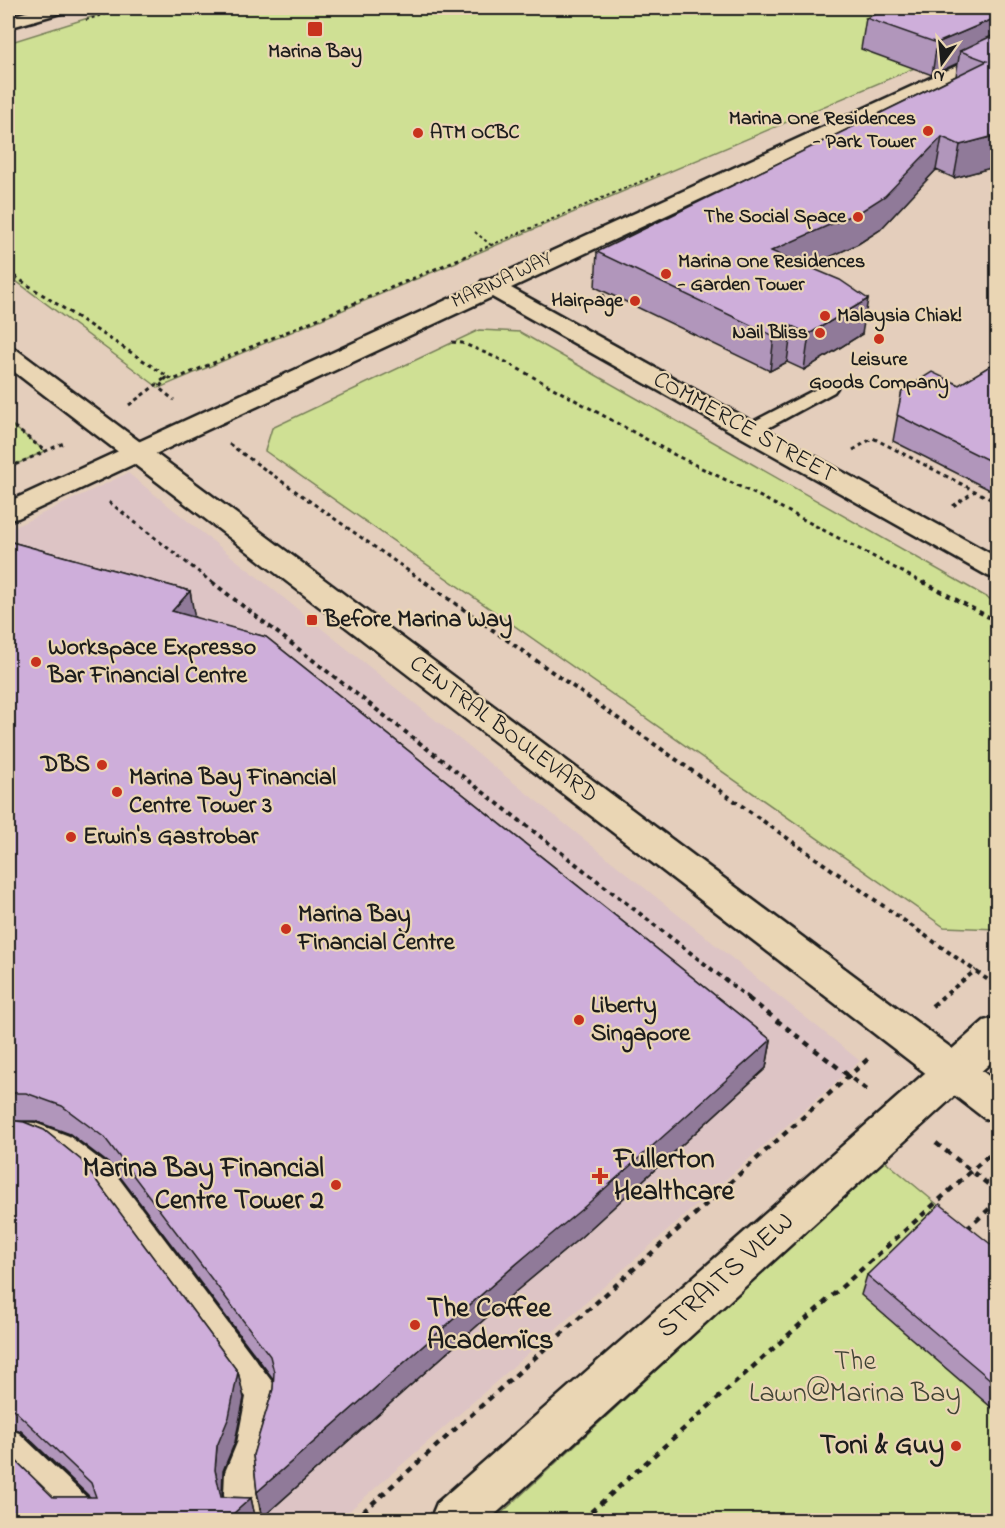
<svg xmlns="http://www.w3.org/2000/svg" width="1005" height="1528" font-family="'Indie Flower',sans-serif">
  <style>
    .built { fill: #ddc4c5 }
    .green { fill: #cfe094; stroke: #767e58; stroke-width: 1.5 }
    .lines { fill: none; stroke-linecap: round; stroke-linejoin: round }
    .service-casing { stroke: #1c1c1c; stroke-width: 5 }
    .tertiary-casing { stroke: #1c1c1c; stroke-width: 5 }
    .secondary-casing { stroke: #1c1c1c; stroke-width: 5 }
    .primary-casing { stroke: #1c1c1c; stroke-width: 5 }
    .path-far3 { stroke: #1c1c1c; stroke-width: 2; stroke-dasharray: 3 3; stroke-linecap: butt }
    .path-far2 { stroke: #1c1c1c; stroke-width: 3; stroke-dasharray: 4 4; stroke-linecap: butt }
    .path-far1 { stroke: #1c1c1c; stroke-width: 4; stroke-dasharray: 4.5 4.5; stroke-linecap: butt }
    .path { stroke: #1c1c1c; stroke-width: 4.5; stroke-dasharray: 6 6; stroke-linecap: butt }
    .service { fill: #ead6b4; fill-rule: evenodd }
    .tertiary { fill: #ead6b4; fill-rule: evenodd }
    .secondary { fill: #ead6b4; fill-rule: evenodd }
    .primary { fill: #ead6b4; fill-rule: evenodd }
    .wall { fill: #b196bb; stroke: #1c1c1c; stroke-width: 1.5 }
    .shaded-wall { fill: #907a99; stroke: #1c1c1c; stroke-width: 1.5 }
    .building { fill: #ceaeda; stroke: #1c1c1c; stroke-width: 1.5 }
    .poi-dot { fill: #c8321e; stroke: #ead6b4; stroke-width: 2 }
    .labels { text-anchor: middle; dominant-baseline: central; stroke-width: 4.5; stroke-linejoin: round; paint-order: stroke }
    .far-poi-label { font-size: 20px; font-weight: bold; fill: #1c1c1c; stroke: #ead6b4; text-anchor: end }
    .far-street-label { font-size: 20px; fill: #1c1c1c; stroke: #ead6b4 }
    .street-label { font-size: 24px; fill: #1c1c1c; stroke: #ead6b4 }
    .poi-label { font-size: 24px; font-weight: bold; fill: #1c1c1c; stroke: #ead6b4; text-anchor: start }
    .near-poi-label { font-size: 28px; font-weight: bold; fill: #1c1c1c; stroke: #ead6b4; text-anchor: start }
    .near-street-label { font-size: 28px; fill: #1c1c1c; stroke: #ead6b4 }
    .near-park-label { font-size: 28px; fill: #404334; stroke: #ead6b4 }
  </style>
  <rect width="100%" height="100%" fill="#e4cebc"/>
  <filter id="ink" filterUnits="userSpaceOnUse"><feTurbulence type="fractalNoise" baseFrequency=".0167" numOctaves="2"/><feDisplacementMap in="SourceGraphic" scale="12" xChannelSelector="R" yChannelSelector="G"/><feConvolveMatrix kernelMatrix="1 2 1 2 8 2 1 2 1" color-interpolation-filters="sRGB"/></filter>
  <g filter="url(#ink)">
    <!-- built -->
    <path class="built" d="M128 473 860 1061 339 1520H8V530Z"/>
    <!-- green -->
    <path class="green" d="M120 8H926L997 33 159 388 8 275V43Z
      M479 330 520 332 997 603V929L944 927 265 451 272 428Z
      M8 422 45 451 8 468Z
      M884 1160 997 1254V1520H494Z"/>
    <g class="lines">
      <!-- service casing -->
      <g class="service-casing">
        <path id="service" d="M828 383 834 384 837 388 834 392 755 435H743L740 431 743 427Z
          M22 1122 35 1123 69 1136 111 1168 273 1383C281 1401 275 1428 267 1447 264 1455 258 1465 257 1474 254 1490 259 1505 261 1520H229L224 1494 225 1472 237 1443 246 1397 91 1186C64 1161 46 1145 8 1145V1123Z
          M8 1429 19 1433 99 1509 104 1520H65L8 1465Z"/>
      </g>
      <!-- tertiary casing -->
      <g class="tertiary-casing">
        <path id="tertiary" d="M998 47V60L511 288 998 558V579L988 576 492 297 18 518 8 520V502L479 285 482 281 491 279Z
          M998 1017V1056L489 1520H430L437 1503 984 1021Z"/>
      </g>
      <!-- secondary casing -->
      <g class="secondary-casing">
        <path id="secondary" d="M40 8H67L64 12 8 28V17Z"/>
      </g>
      <!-- primary casing -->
      <g class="primary-casing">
        <path id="primary" d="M8 347 17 350 998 1083V1122L984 1118 8 367Z"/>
      </g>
      <!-- path-far3 -->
      <path class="path-far3" d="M86 20 125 8
        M475 232 492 246
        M463 257 661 173"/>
      <!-- path-far2 -->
      <path class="path-far2" d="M8 272 173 380 466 256
        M587 304 612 291
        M452 342 462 343 504 361 675 455 763 498 925 584
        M167 377 159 388 174 400
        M129 405 164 379
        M8 422 45 451
        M229 444 427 584
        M853 450 873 438 998 503
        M8 468 66 442
        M109 502 214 584
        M953 506 975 491"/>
      <!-- path-far1 -->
      <path class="path-far1" d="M212 582 750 999
        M425 582 998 987
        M923 582 998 622
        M940 999 976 970"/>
      <!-- path -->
      <path class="path" d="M748 998 871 1093
        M932 1006 942 998
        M936 1143 998 1192
        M967 1229 998 1201
        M354 1520 869 1058
        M582 1520 998 1147"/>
      <!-- service -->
      <use href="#service" class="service"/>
      <!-- tertiary -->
      <use href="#tertiary" class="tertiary"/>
      <!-- secondary -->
      <use href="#secondary" class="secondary"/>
      <!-- primary -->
      <use href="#primary" class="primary"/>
    </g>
    <!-- wall -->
    <path class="wall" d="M998 8V166L954 178 936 170 880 230 858 244 808 266 862 334 804 370 787 362 770 371 595 287 597 252 956 76 958 63 932 75 861 49 866 18Z
      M998 361V494L893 441 902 391 959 385Z
      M8 541 190 591 194 618 266 637 771 1040 766 1068 581 1237 515 1292 263 1517 257 1492 253 1455 273 1389 274 1380 112 1166 70 1134 35 1121H16L24 1122 44 1130 81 1160 238 1372 244 1398 235 1442 223 1471 222 1494V1497L251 1498 256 1521H8V1453L53 1497H90L21 1431 9 1427 8 1428Z
      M998 1250V1413L861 1295 867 1275Z"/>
    <!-- shaded-wall -->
    <path class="shaded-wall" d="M998 17V43L960 51 958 63 932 75 937 43Z
      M998 135V166L954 178 960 145Z
      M942 137 936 170 880 230 858 244 767 286 771 251Z
      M868 299 862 334 804 370 809 334Z
      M792 326 787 362 770 371 774 336Z
      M190 591 195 619 172 611Z
      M771 1040 766 1068 581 1237 515 1292 263 1517 257 1492Z
      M238 1372 244 1398 235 1442 223 1471 222 1494 227 1519 251 1498 256 1521H225L215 1470 217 1446Z"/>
    <!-- building -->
    <path class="building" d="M890 8H998V17L937 43 866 18Z
      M998 33V135L960 145 942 137 885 196 863 210 771 251 840 280 868 299 809 334 792 326 774 336 597 252 987 61 960 51Z
      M998 361V465L897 415 902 391 932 372 959 385Z
      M8 541 190 591 172 611 266 637 771 1040 582 1209 515 1265 257 1492 253 1455 273 1389 274 1372 270 1356 105 1138 62 1106 26 1093H8Z
      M8 1120 24 1122 44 1130 81 1160 238 1372 229 1417 217 1446 215 1470 221 1497 251 1498 225 1521H8V1453L53 1497H96L91 1483 10 1406 8 1405Z
      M940 1204 998 1250V1386L867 1275Z"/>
  </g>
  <!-- markers -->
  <g class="poi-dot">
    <rect x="307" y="21" width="16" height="16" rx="3"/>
    <circle cx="928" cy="131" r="6"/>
    <circle cx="418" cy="133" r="6"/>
    <circle cx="858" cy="217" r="6"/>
    <circle cx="666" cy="274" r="6"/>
    <circle cx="635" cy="301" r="6"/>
    <circle cx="825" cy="316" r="6"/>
    <circle cx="820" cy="333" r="6"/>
    <circle cx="879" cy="339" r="6"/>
    <rect x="306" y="614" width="12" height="12" rx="3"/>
    <circle cx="36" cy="662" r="6"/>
    <circle cx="102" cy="765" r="6"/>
    <circle cx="117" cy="792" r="6"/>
    <circle cx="71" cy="837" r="6"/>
    <circle cx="286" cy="929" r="6"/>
    <circle cx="579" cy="1020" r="6"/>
    <path d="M597 1167h6v6h6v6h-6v6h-6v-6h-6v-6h6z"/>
    <circle cx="336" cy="1185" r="6"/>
    <circle cx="415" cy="1325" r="6"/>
    <circle cx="956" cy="1446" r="6"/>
  </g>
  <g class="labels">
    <!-- far-poi labels -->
    <g class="far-poi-label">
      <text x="315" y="52" text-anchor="middle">Marina Bay</text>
      <text x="916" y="119">Marina One Residences<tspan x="916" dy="23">- Park Tower</tspan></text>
      <text x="430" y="133" text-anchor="start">ATM OCBC</text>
      <text x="846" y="217">The Social Space</text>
      <text x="678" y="262" text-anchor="start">Marina One Residences<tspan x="678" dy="23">- Garden Tower</tspan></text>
      <text x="623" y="301">Hairpage</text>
      <text x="837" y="316" text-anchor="start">Malaysia Chiak!</text>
      <text x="808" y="333">Nail Bliss</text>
      <text x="879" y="360" text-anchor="middle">Leisure<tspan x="879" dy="23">Goods Company</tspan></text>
    </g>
    <!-- far-street labels -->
    <g class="far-street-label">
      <text transform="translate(502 281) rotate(-25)">MARINA WAY</text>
    </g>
    <!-- street labels -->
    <g class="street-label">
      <text transform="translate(744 428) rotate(29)">COMMERCE STREET</text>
      <text transform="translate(503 730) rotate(37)">CENTRAL BOULEVARD</text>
    </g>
    <!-- poi labels -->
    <g class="poi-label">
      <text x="324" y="620">Before Marina Way</text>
      <text x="48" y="648">Workspace Expresso<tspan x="48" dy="28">Bar Financial Centre</tspan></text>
      <text x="90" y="765" text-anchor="end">DBS</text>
      <text x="129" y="778">Marina Bay Financial<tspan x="129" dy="28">Centre Tower 3</tspan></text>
      <text x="83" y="837">Erwin's Gastrobar</text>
      <text x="298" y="915">Marina Bay<tspan x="298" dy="28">Financial Centre</tspan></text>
      <text x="591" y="1006">Liberty<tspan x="591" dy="28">Singapore</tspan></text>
    </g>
    <!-- near-poi labels -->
    <g class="near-poi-label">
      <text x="614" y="1160">Fullerton<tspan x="614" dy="32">Healthcare</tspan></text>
      <text x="324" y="1169" text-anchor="end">Marina Bay Financial<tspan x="324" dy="32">Centre Tower 2</tspan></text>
      <text x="427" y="1309">The Coffee<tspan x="427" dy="32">Academïcs</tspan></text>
      <text x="944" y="1446" text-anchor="end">Toni &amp; Guy</text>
    </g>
    <!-- near-street labels -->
    <g class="near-street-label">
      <text transform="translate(726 1276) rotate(-42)">STRAITS VIEW</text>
    </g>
    <!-- near-park labels -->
    <g class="near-park-label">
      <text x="855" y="1362">The<tspan x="855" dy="32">Lawn@Marina Bay</tspan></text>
    </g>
  </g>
  <!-- margin -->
  <rect width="1005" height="1528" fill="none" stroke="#ead6b4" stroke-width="30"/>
  <rect x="15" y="15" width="975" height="1498" fill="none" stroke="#1c1c1c" stroke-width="2" filter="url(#ink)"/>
  <!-- north arrow -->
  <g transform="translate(942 63) rotate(195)" stroke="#ead6b4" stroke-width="4.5" paint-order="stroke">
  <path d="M0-4.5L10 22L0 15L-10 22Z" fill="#1c1c1c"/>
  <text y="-9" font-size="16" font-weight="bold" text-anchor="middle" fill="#1c1c1c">N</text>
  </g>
</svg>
